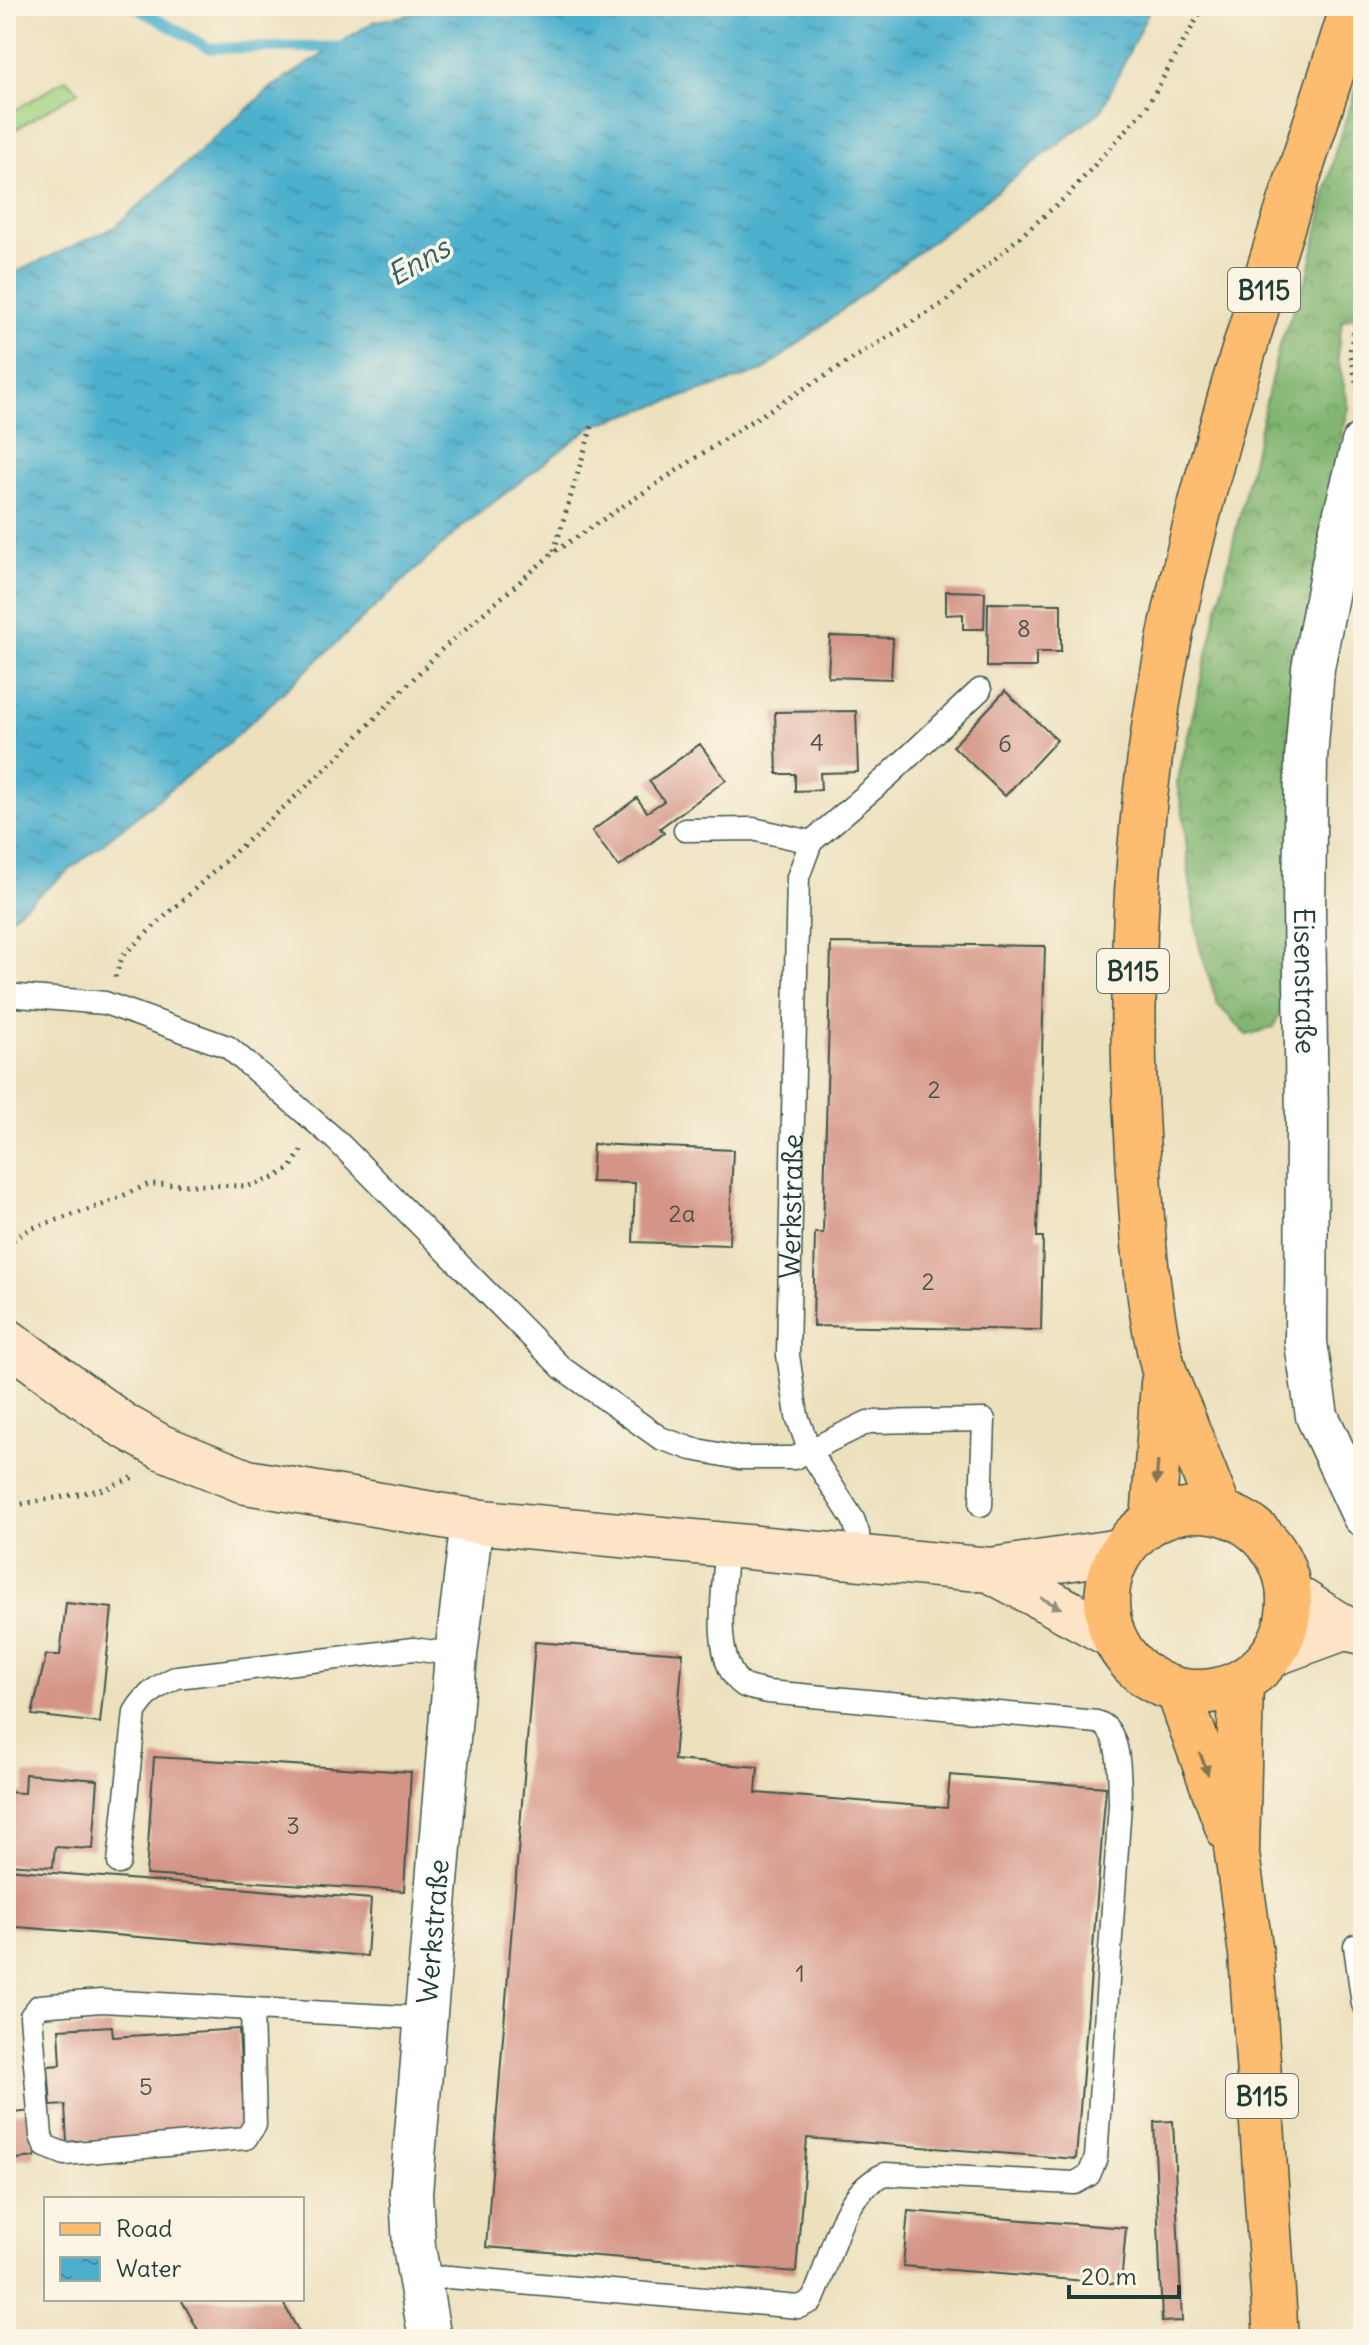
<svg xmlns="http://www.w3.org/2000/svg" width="1369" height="2345" font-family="Delius,sans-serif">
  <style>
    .green { fill: #a2d383; stroke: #60885c; stroke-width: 2 }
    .forest { fill: url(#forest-crowns); stroke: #507952; stroke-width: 2 }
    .water { fill: url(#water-ripples); stroke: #367680; stroke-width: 2 }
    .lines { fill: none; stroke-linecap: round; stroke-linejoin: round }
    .stream { stroke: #4eb0cd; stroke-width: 11 }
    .building { fill: #d49487 }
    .lane-casing { stroke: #3e5549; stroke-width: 25 }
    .street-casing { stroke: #3e5549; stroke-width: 45 }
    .secondary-casing { stroke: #3e5549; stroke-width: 47 }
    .primary-casing { stroke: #3e5549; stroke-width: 47 }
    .path { stroke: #3e5549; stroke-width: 5; stroke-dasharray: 2 6; stroke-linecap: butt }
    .lane { stroke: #fff; stroke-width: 22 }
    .street { stroke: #fff; stroke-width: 42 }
    .secondary { stroke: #fee4c6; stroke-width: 44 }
    .primary { stroke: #fdbc70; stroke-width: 44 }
    .oneway { fill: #83764f }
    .oneway2 { fill: #8e907d }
    .labels { text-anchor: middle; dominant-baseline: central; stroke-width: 7; stroke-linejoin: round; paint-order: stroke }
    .number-label { font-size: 24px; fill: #4c5349 }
    .shield { fill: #fcf5e5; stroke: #617469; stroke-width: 2 }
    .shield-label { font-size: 26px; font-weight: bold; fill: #1f3d34 }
    .street-label { font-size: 28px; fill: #1f3d34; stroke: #fcf5e5 }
    .water-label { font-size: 30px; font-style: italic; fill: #2d6062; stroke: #fcf5e5 }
  </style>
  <defs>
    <pattern id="forest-crowns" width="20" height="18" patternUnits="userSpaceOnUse" patternTransform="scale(2)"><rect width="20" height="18" fill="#81b571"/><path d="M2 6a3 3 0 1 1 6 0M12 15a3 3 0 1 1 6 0" fill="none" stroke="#69945e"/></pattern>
    <pattern id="water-ripples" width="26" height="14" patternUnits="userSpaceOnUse" patternTransform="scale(2)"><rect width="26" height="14" fill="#4eb0cd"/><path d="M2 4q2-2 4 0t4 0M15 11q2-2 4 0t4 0" fill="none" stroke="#4090a7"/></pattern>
  </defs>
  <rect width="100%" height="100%" fill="#fcf5e5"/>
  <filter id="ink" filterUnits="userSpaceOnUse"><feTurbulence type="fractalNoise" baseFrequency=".0125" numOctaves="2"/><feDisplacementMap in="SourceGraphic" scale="16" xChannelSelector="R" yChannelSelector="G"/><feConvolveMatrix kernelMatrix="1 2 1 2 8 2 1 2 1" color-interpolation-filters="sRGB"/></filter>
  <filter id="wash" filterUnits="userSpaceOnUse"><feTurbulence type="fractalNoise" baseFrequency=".006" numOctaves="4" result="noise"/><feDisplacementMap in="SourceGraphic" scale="32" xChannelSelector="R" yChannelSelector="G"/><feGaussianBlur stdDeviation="1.8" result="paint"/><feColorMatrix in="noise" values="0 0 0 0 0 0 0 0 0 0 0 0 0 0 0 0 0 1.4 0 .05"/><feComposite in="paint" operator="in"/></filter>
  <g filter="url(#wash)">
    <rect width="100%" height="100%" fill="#ece0bd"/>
    <!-- green -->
    <path class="green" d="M66 79 79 91 6 135V116Z"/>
    <!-- forest -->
    <path class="forest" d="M1363 69V313L1342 321 1337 355 1349 408 1342 433 1334 497 1288 988 1274 1027 1247 1035 1218 1005 1199 945 1189 874 1184 818 1177 783 1279 346 1309 272 1335 152Z"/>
    <!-- water -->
    <path class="water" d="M453 6H1151L1101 111 763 371 592 426 463 526 227 744 6 921V280L18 271 115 227 272 87 373 22Z"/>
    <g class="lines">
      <!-- stream -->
      <path class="stream" d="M133 6 209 48 349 47"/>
    </g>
    <g id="blocks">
      <!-- building -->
      <path class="building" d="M946 591 985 592 984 629H963V614L946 615Z
        M988 603 1061 604V652H1036V667H987Z
        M830 636 893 638 891 679 828 677Z
        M1005 691 1057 740 1005 796 953 746Z
        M856 711 858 772 820 773 821 790 795 791V774H777L775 712Z
        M700 744 726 780 660 828 664 833 619 867 592 831 637 798 647 812 664 801 649 781Z
        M831 943 1045 946 1037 1237H1043L1041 1330 813 1326 815 1233H823Z
        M593 1144 733 1150 729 1245 633 1242 635 1183 591 1182Z
        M66 1603 112 1608 100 1723 32 1715 46 1655H60Z
        M535 1642 683 1653 674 1760 758 1767 756 1793 947 1808 950 1775 1106 1787 1076 2159 807 2138 796 2272 486 2247Z
        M154 1757 411 1772 404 1891 146 1875Z
        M25 1774 98 1780 93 1849 55 1847 53 1867 6 1864V1792L24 1793Z
        M6 1869 371 1899 367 1956 6 1926Z
        M112 2026 113 2037 239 2029 245 2131 67 2142 65 2105 51 2106 48 2066 61 2065 59 2029Z
        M31 2111 35 2157 6 2160V2114Z
        M1173 2121 1182 2321 1162 2322 1154 2122Z
        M908 2211 1126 2228 1121 2284 903 2266Z
        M181 2299H281L303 2339H203Z"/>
    </g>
  </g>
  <g filter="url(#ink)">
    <use href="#blocks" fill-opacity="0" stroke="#3e5549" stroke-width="2"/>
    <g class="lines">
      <!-- lane casing -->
      <g class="lane-casing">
        <g id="lane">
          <path d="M685 830 753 829 811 842"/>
          <path d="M6 995 105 1003 228 1047 335 1139 562 1368 660 1438 692 1449 739 1458H794L868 1422 984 1420 981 1505"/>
          <path id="s1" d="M859 1556 858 1533 853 1519 810 1452 797 1416 788 1355 798 877 811 842 887 777 980 690"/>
          <path d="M119 1863 135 1712C146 1694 158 1686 177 1677L414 1649 456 1655"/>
          <path d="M1355 1946 1363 2004"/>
          <path d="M252 2009 255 2125 246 2138 65 2154 45 2146 41 2136 31 2016 39 2006 101 2001 424 2018"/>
          <path d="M420 2280 449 2277 799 2307 812 2301C833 2259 836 2196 885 2174L1075 2183 1089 2175 1096 2158 1120 1804C1119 1782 1123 1729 1097 1722L768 1692C761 1690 749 1689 743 1685 709 1661 725 1580 727 1544"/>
        </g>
      </g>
      <!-- street casing -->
      <g class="street-casing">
        <g id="street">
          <path id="s2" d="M1363 443 1336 548 1313 668 1306 758 1304 907 1307 1121 1306 1343 1317 1416 1363 1515"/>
          <path id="s3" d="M430 2339 414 2247 411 2193 456 1655 472 1521"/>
        </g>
      </g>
      <!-- secondary casing -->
      <g class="secondary-casing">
        <path id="secondary" d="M6 1340 121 1424 161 1447 247 1482 472 1521 990 1570 1121 1551
          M990 1570 1113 1636
          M1289 1593 1344 1628 1363 1632
          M1273 1654 1344 1628"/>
      </g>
      <!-- primary casing -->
      <g class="primary-casing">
        <path id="primary" d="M1107 1601a91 91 0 1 1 182 0a91 91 0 1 1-182 0Z
          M1220 1512C1207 1480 1195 1449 1183 1418 1176 1401 1168 1384 1163 1367 1145 1294 1141 1211 1137 1135 1126 948 1140 755 1184 572 1229 380 1294 193 1353 6
          M1153 1521 1163 1383
          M1241 1682 1237 1854 1251 1954 1276 2339
          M1178 1690 1228 1829"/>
      </g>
      <!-- path -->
      <path class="path" d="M1361 405 1350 352 1363 280
        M554 551 592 426
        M115 977 123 955 334 761 440 651 554 552 750 422 945 302 1067 196 1146 108 1204 6
        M6 1244 30 1229 102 1205 149 1184 249 1186 274 1178 291 1168 302 1149
        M6 1507 105 1489 134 1477"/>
      <!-- lane -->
      <use href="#lane" class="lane"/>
      <!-- street -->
      <use href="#street" class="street"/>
      <!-- secondary -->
      <use href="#secondary" class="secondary"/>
      <!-- primary -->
      <use href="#primary" class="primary"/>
    </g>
    <!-- one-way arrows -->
    <defs><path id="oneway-solid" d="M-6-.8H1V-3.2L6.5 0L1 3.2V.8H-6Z" transform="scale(2)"/></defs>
    <g class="oneway">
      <use href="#oneway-solid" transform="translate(1157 1473) rotate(94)"/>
      <use href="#oneway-solid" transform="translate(1204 1764) rotate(70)"/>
    </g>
    <use class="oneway2" href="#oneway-solid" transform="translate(1051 1603) rotate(28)"/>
  </g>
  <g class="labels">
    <!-- number labels -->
    <g class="number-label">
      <text x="1024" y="628">8</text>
      <text x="817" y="742">4</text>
      <text x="1005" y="743">6</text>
      <text x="934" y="1089">2</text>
      <text x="682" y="1213">2a</text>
      <text x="928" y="1281">2</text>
      <text x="293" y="1825">3</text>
      <text x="800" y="1973">1</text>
      <text x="146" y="2086">5</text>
    </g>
    <!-- shield labels -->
    <g class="shield">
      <rect x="1228" y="268" width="72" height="44" rx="6"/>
      <rect x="1097" y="949" width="72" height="44" rx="6"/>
      <rect x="1226" y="2074" width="72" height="44" rx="6"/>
    </g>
    <g class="shield-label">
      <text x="1264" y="290">B115</text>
      <text x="1133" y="971">B115</text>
      <text x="1262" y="2096">B115</text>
    </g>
    <!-- street labels -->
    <g class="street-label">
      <text stroke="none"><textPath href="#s2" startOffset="544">Eisenstraße</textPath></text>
      <text stroke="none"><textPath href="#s1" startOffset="366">Werkstraße</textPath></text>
      <text stroke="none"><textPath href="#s3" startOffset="410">Werkstraße</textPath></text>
    </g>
    <!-- water labels -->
    <g class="water-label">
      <text transform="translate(418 261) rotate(-30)">Enns</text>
    </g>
  </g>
  <!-- margin -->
  <rect width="1369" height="2345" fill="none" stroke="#fcf5e5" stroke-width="32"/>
  <!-- legend -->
  <rect x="44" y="2197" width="260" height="104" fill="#fcf5e5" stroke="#a4ab9e" stroke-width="2"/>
  <rect x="60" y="2223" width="40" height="12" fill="#fdbc70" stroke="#a4ab9e" stroke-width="2"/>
  <text x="116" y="2237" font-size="24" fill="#1f3d34">Road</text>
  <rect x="60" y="2257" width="40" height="24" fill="url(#water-ripples)" stroke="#a4ab9e" stroke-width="2"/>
  <text x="116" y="2277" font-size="24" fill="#1f3d34">Water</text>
  <!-- scale -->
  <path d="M1069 2285v12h110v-12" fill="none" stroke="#1f3d34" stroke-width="4"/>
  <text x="1081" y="2285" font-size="24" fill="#1f3d34" stroke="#fcf5e5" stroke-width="6" paint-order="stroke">20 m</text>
</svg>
